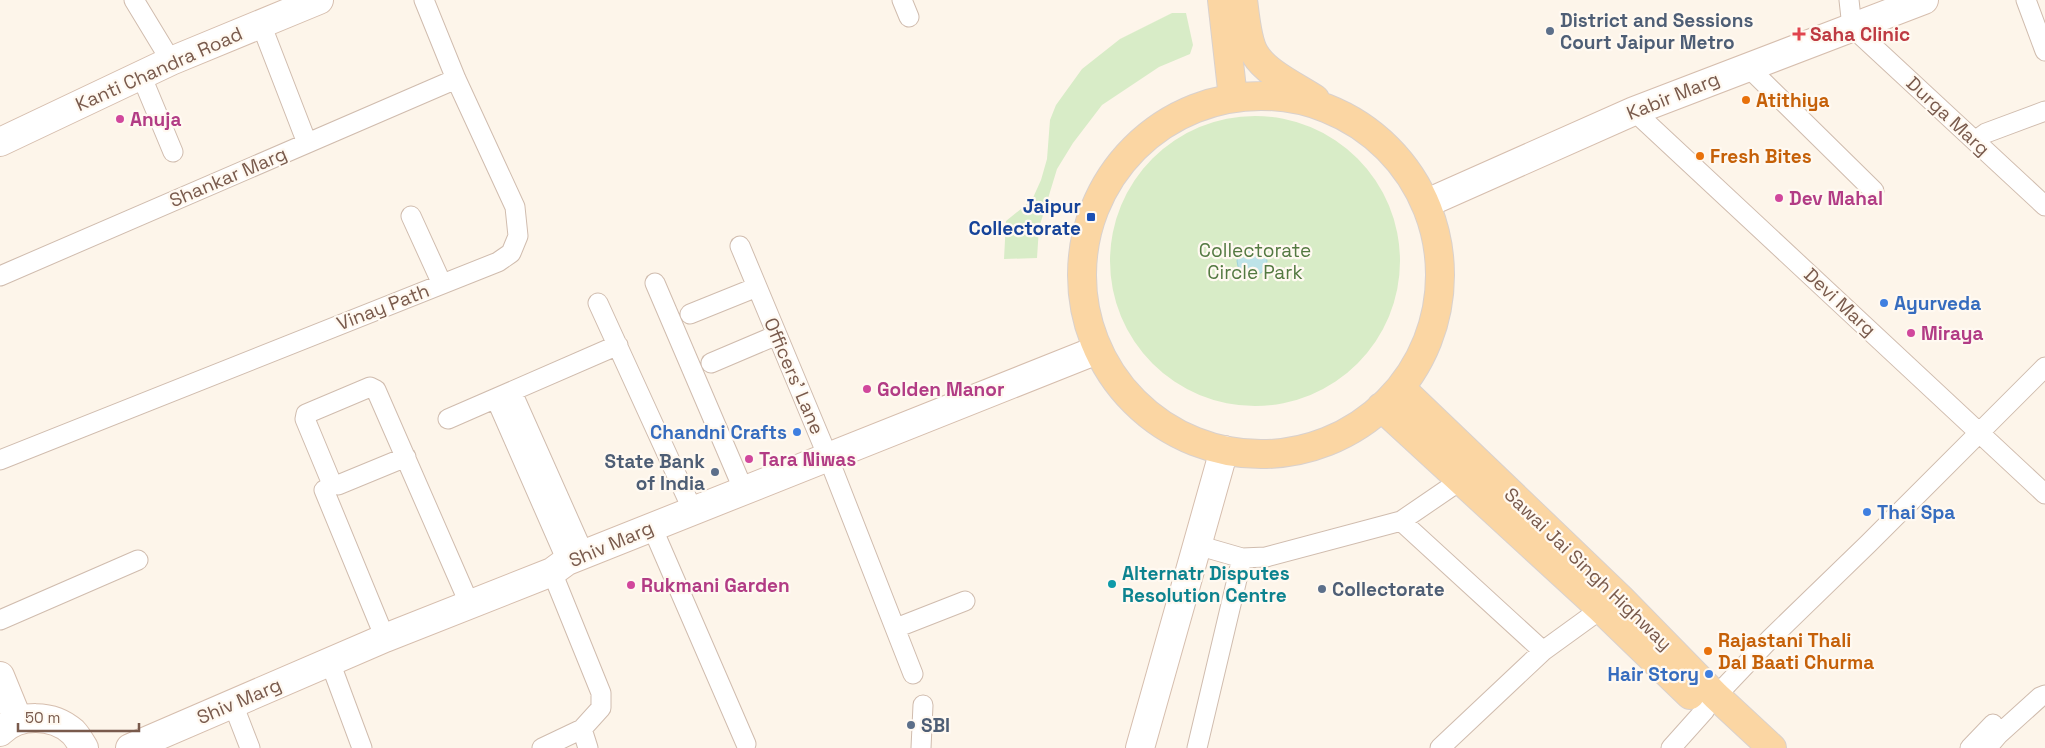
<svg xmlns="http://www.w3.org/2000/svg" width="2045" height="748" font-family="'Space Grotesk',sans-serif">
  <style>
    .green { fill: #d8ecc7 }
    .water { fill: #bde3e8; stroke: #a3d4da }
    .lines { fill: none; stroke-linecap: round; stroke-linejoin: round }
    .street-casing { stroke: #d0bcae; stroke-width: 21 }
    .secondary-casing { stroke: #d6beae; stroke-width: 30 }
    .primary-casing { stroke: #d9d1cd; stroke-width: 30 }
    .street { stroke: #fff; stroke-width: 19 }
    .secondary { stroke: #fff; stroke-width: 28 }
    .primary { stroke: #fbd6a3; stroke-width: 28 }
    .service-dot { fill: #5c6f8a; stroke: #fff9f1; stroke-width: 2 }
    .health-dot { fill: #e0444e; stroke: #fff9f1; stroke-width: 2 }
    .food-dot { fill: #e8710a; stroke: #fff9f1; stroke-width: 2 }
    .hotel-dot { fill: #d1479c; stroke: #fff9f1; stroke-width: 2 }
    .transit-dot { fill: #1a4fb4; stroke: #fff9f1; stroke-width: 2 }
    .shop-dot { fill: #3f7fe0; stroke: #fff9f1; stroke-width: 2 }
    .culture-dot { fill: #0f9aa8; stroke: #fff9f1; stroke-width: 2 }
    .labels { text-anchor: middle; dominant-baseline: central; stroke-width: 4.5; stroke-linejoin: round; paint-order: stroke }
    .service-label { font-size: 19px; font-weight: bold; fill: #4e5e75; stroke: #fff9f1; text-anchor: start }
    .health-label { font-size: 19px; font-weight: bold; fill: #be3a42; stroke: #fff9f1; text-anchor: start }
    .street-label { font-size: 19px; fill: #795a4c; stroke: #fff9f1 }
    .food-label { font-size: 19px; font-weight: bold; fill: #c56008; stroke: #fff9f1; text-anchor: start }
    .hotel-label { font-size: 19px; font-weight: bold; fill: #b23c85; stroke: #fff9f1; text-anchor: start }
    .transit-label { font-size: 19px; font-weight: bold; fill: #164399; stroke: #fff9f1; text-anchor: end }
    .park-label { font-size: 19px; fill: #537941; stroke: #fff9f1 }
    .shop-label { font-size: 19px; font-weight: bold; fill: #366cbe; stroke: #fff9f1; text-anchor: start }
    .culture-label { font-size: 19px; font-weight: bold; fill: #0d838f; stroke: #fff9f1; text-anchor: start }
  </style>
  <rect width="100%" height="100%" fill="#fdf5ea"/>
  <!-- green -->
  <path class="green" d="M1172 13H1186L1193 45 1190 54 1159 67 1102 105 1073 143 1057 169 1039 228 1037 258 1004 259 1006 221 1032 200 1041 180 1047 159 1050 120 1056 105 1082 69 1120 39Z
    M1110 261a145 145 0 1 1 290 0a145 145 0 1 1-290 0Z"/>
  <!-- water -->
  <path class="water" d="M1237 261a15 15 0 1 1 30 0a15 15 0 1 1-30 0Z"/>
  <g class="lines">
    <!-- street casing -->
    <g class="street-casing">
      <path id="street" d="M134 0 171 61
        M902 0 909 17
        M1849 0 1852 27 2045 206
        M2026 0 2045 51
        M261 24 307 143
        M1748 67 1874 191
        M141 75 173 152
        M1634 111 2045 494
        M1975 141 1986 133 2045 111
        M411 216 442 284
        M740 246 828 457 913 674
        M0 276 456 79
        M655 283 744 491
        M598 303 693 511
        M690 314 757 287
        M711 363 777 335
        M512 392 584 554
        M496 399 567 561
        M448 419 618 345
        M406 457 338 485 332 484 305 419 306 414 370 387 376 390 469 603
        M0 460 498 262 511 253 518 236 515 207 456 79 424 0
        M324 490 385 638
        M1401 521 1543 651
        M652 527 746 744
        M1197 545 1242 558 1266 557 1401 521 1461 480
        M0 620 138 560
        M896 628 965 601
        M330 662 362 748
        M1716 696 1771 638 1869 543 2045 367
        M233 704 250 748
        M582 729 588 748
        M542 748 582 729 601 708V693L552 572
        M921 748 923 705
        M1197 748 1242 558
        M1440 748 1543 651 1601 609
        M1671 748 1705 710
        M1970 748 1993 724
        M1987 748 1998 735 2040 697 2045 695"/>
    </g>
    <!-- secondary casing -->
    <g class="secondary-casing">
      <path id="secondary" d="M0 142 171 61 319 0
        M1427 203 1634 111 1924 0
        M0 676 18 720
        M0 732C19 713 53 714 73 732 77 736 81 743 84 748
        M130 748 385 638 552 572 567 561 1097 350
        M1140 748 1224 450"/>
    </g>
    <!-- primary casing -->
    <g class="primary-casing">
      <path id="primary" d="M1222 0 1233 98
        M1243 0C1245 14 1247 42 1255 54 1266 73 1297 87 1315 99
        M1082 275a179 179 0 1 1 358 0a179 179 0 1 1-358 0Z
        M1403 390 1620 598 1716 696 1772 748
        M1381 407 1601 609 1690 695"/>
    </g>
    <!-- street -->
    <use href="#street" class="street"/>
    <!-- secondary -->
    <use href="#secondary" class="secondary"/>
    <!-- primary -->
    <use href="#primary" class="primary"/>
  </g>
  <!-- markers -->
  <g class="service-dot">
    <circle cx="1550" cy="31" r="5"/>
    <circle cx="715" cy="472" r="5"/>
    <circle cx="1322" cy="589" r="5"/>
    <circle cx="911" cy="725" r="5"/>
  </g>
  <path class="health-dot" d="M1796.5 26.5h5v5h5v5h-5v5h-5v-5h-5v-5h5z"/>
  <g class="food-dot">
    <circle cx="1746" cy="100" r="5"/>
    <circle cx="1700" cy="156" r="5"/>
    <circle cx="1708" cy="651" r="5"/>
  </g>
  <g class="hotel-dot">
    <circle cx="120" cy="119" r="5"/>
    <circle cx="1779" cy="198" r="5"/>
    <circle cx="1911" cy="333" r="5"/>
    <circle cx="867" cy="389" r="5"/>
    <circle cx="749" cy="459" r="5"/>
    <circle cx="631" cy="585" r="5"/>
  </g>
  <rect class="transit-dot" x="1086" y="212" width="10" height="10" rx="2.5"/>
  <g class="shop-dot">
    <circle cx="1884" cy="303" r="5"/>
    <circle cx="797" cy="432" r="5"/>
    <circle cx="1867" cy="512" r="5"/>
    <circle cx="1709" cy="674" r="5"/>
  </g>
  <circle class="culture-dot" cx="1112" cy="584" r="5"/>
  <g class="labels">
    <!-- service labels -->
    <g class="service-label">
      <text x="1560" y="20">District and Sessions<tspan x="1560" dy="22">Court Jaipur Metro</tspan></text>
      <text x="705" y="461" text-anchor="end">State Bank<tspan x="705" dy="22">of India</tspan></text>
      <text x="1332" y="589">Collectorate</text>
      <text x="921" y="725">SBI</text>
    </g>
    <!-- health labels -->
    <g class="health-label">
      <text x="1810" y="34">Saha Clinic</text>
    </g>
    <!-- street labels -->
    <g class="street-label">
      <text transform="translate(159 69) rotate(-24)">Kanti Chandra Road</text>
      <text transform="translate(1673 96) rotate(-22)">Kabir Marg</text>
      <text transform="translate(1948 116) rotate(43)">Durga Marg</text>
      <text transform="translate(228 177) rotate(-23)">Shankar Marg</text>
      <text transform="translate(1840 302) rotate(43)">Devi Marg</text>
      <text transform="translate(383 307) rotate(-21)">Vinay Path</text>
      <text transform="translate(794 376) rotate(67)">Officers' Lane</text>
      <text transform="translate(611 544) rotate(-23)">Shiv Marg</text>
      <text transform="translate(1588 569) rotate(44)">Sawai Jai Singh Highway</text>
      <text transform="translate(239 701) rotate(-23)">Shiv Marg</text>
    </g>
    <!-- food labels -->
    <g class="food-label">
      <text x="1756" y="100">Atithiya</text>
      <text x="1710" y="156">Fresh Bites</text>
      <text x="1718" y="640">Rajastani Thali<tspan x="1718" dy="22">Dal Baati Churma</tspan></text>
    </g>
    <!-- hotel labels -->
    <g class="hotel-label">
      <text x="130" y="119">Anuja</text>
      <text x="1789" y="198">Dev Mahal</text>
      <text x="1921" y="333">Miraya</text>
      <text x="877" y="389">Golden Manor</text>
      <text x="759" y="459">Tara Niwas</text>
      <text x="641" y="585">Rukmani Garden</text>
    </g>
    <!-- transit labels -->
    <g class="transit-label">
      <text x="1081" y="206">Jaipur<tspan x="1081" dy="22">Collectorate</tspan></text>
    </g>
    <!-- park labels -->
    <g class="park-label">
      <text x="1255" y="250">Collectorate<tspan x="1255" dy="22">Circle Park</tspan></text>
    </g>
    <!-- shop labels -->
    <g class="shop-label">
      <text x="1894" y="303">Ayurveda</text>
      <text x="787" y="432" text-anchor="end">Chandni Crafts</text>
      <text x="1877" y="512">Thai Spa</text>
      <text x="1699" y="674" text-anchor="end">Hair Story</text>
    </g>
    <!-- culture labels -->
    <g class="culture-label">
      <text x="1122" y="573">Alternatr Disputes<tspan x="1122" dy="22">Resolution Centre</tspan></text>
    </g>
  </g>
  <!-- scale -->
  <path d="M18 723v8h121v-8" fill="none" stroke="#795a4c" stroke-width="2.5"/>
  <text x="25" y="723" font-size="15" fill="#795a4c" stroke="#fff9f1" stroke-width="4" paint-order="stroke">50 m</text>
</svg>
